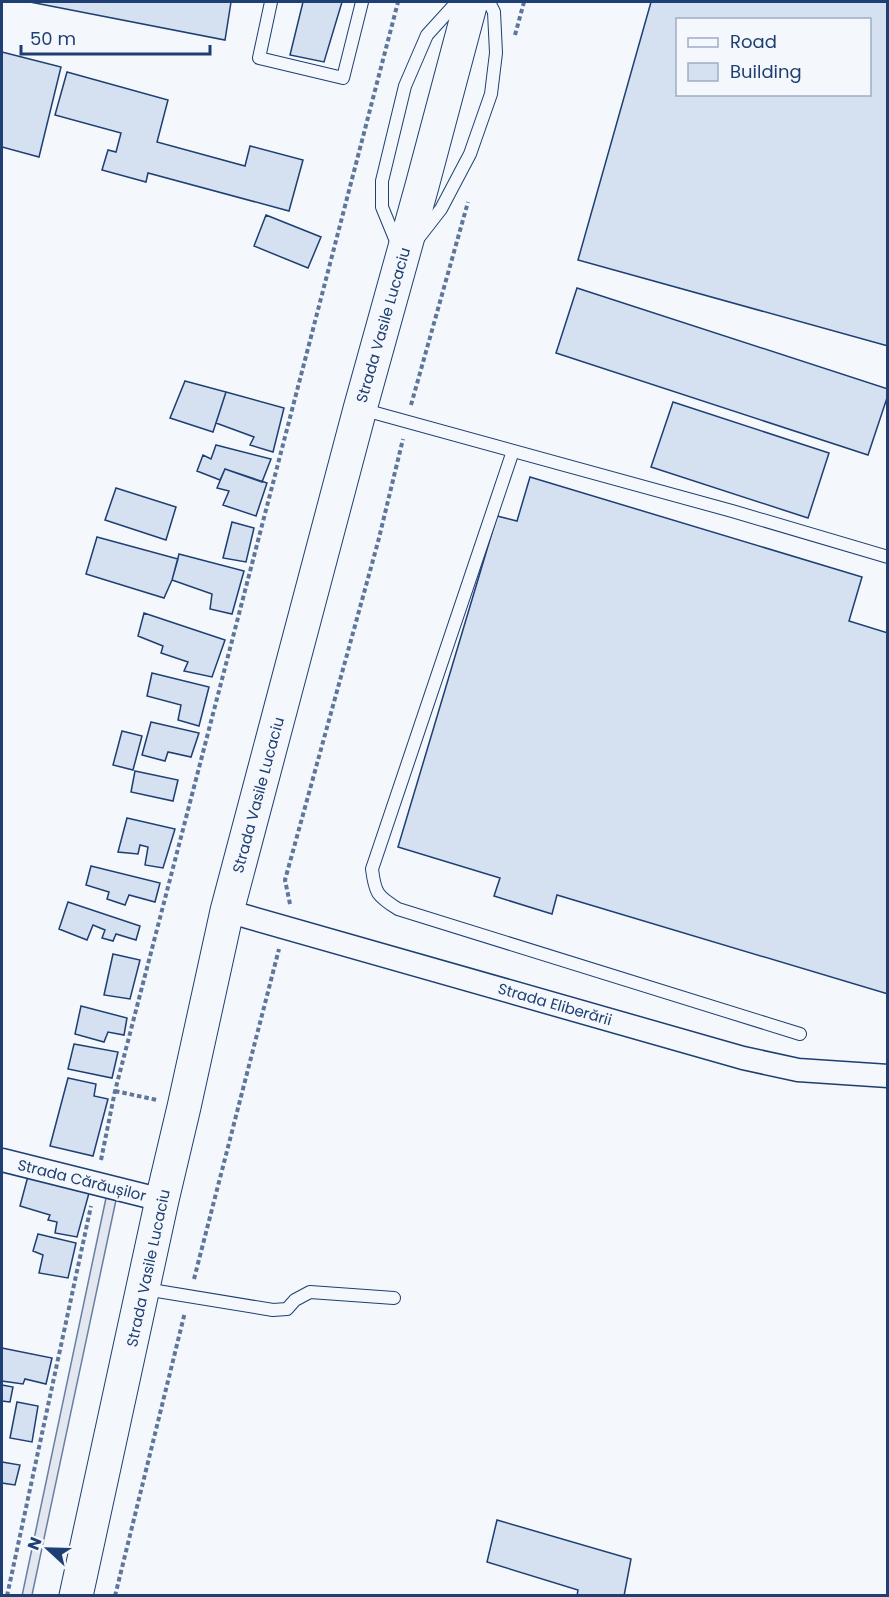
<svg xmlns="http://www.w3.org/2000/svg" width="889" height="1597" font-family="Poppins,sans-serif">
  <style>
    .parking { fill: #e3e8f0; stroke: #687fa3; stroke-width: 1.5 }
    .building { fill: #d5e0f0; stroke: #1d3f73; stroke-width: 1.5; fill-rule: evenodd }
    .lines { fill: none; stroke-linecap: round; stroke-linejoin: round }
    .service-casing { stroke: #1d3f73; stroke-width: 14 }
    .minor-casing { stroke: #1d3f73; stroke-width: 25 }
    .primary-casing { stroke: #1d3f73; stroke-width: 35 }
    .path { stroke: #5e769c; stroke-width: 4; stroke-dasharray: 4.5 3; stroke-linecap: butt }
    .service { stroke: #f4f7fb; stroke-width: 12 }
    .minor { stroke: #f4f7fb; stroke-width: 22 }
    .primary { stroke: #f4f7fb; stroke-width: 33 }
    .labels { text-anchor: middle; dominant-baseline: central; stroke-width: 4.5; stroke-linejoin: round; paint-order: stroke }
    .street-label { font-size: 15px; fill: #1d3f73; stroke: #f4f7fb }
  </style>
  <rect width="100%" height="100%" fill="#f4f7fb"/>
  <!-- parking -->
  <path class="parking" d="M106 1198 116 1200 32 1595 22 1596Z"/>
  <!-- building -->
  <path class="building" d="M30 2H231L225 40Z
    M303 2H342L324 62 290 55Z
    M651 2H888V346L578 260ZM678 20H870V94H678Z
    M2 52 61 67 39 157 2 147Z
    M67 72 168 100 157 142 245 166 250 146 303 160 289 211 148 173 146 182 102 170 108 150 116 152 121 133 55 115Z
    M266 215 321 237 308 268 254 246Z
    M577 288 888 389V395L868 455 556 353Z
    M185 381 226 392 213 432 170 418Z
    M226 392 284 408 273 452 250 445 254 437 216 423Z
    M673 402 829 453 808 518 651 467Z
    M216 445 271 459 262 482 225 469 220 480 197 471 203 455 211 459Z
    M225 469 267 483 256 516 223 505 229 491 217 488Z
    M530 477 862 577 849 621 888 633V994L557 895 552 914 494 896 500 878 398 847 497 516 517 521Z
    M116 488 176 507 166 540 105 520Z
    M232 522 254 528 246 562 223 558Z
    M97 537 178 559 172 580 164 598 86 574Z
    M179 554 244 571 232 614 210 609 212 594 172 580Z
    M144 613 225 640 212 677 184 671 188 662 161 653 163 646 138 636Z
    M152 673 209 687 199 726 178 720 181 705 147 696Z
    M151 722 199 733 191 757 168 752 165 761 142 755Z
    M122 731 142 736 133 770 113 765Z
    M135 771 178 780 173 801 131 792Z
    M127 818 175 829 163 868 145 865 148 847 140 845 138 854 118 852Z
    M91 866 160 883 155 902 129 895 125 905 107 899 109 892 86 885Z
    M68 902 140 926 136 940 116 934 113 941 102 938 105 930 93 925 87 940 59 929Z
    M113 954 140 960 130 999 104 995Z
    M81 1006 127 1018 124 1035 108 1032 104 1042 75 1034Z
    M74 1044 118 1052 112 1078 68 1069Z
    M68 1078 96 1084 94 1096 108 1099 93 1156 50 1146Z
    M28 1176 89 1193 77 1237 55 1233 57 1222 48 1220 50 1215 20 1206Z
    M38 1234 76 1243 68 1278 39 1273 43 1255 33 1251Z
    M2 1348 52 1358 46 1384 25 1379 23 1384 2 1381Z
    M2 1385 13 1387 10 1402 2 1401Z
    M17 1402 38 1406 32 1442 10 1438Z
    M2 1462 20 1465 15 1485 2 1483Z
    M497 1520 631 1559 624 1596H577L578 1590 487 1562Z"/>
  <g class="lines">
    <!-- service casing -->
    <g class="service-casing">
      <path id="service" d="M271 2 259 58 343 78 362 2
        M420 236 441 209 470 154 491 94 496 53 494 12 489 2
        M398 246 382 207V181L405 86 427 35 457 2
        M361 409 732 511 888 557
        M513 451 372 869C375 893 377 896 398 909L800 1034
        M145 1289 273 1310 287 1309 295 1300 310 1292 394 1298"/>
    </g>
    <!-- minor casing -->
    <g class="minor-casing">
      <path id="minor" d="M227 911 743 1058 798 1070 888 1076
        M2 1160 162 1200"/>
    </g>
    <!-- primary casing -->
    <g class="primary-casing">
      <path id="primary" d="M76 1596 162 1200 184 1107 227 911 360 409 422 186 471 2"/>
    </g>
    <!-- path -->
    <path class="path" d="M515 35 524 2
      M411 405 468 202
      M290 904 285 880 378 542 403 439
      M115 1091 157 1100
      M101 1160 115 1091 398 2
      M194 1279 279 949
      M7 1596 91 1206
      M115 1596 185 1312"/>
    <!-- service -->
    <use href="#service" class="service"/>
    <!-- minor -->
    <use href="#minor" class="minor"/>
    <!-- primary -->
    <use href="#primary" class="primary"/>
  </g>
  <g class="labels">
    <!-- street labels -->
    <g class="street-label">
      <text transform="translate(383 325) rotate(-74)">Strada Vasile Lucaciu</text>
      <text transform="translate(258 795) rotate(-75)">Strada Vasile Lucaciu</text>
      <text transform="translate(555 1004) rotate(16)">Strada Eliberării</text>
      <text transform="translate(82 1180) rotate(14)">Strada Cărăușilor</text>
      <text transform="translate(148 1268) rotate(-78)">Strada Vasile Lucaciu</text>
    </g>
  </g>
  <!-- border -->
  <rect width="889" height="1597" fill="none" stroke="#1d3f73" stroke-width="6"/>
  <!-- legend -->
  <rect x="676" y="18" width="195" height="78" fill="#f4f7fb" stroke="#9eadc5" stroke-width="1.5"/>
  <rect x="688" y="38" width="30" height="9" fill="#f4f7fb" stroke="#9eadc5" stroke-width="1.5"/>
  <text x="730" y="48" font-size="18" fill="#1d3f73">Road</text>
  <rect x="688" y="63" width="30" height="18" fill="#d5e0f0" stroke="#9eadc5" stroke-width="1.5"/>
  <text x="730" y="78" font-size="18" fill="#1d3f73">Building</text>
  <!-- north arrow -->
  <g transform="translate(48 1549) rotate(292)" stroke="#f4f7fb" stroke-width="4.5" paint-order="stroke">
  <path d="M0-4.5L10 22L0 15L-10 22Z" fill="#1d3f73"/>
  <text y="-9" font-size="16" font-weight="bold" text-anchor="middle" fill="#1d3f73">N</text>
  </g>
  <!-- scale -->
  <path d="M21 45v9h189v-9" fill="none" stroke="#1d3f73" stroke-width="3"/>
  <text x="30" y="45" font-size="18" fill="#1d3f73" stroke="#f4f7fb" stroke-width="4.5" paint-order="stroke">50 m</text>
</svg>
